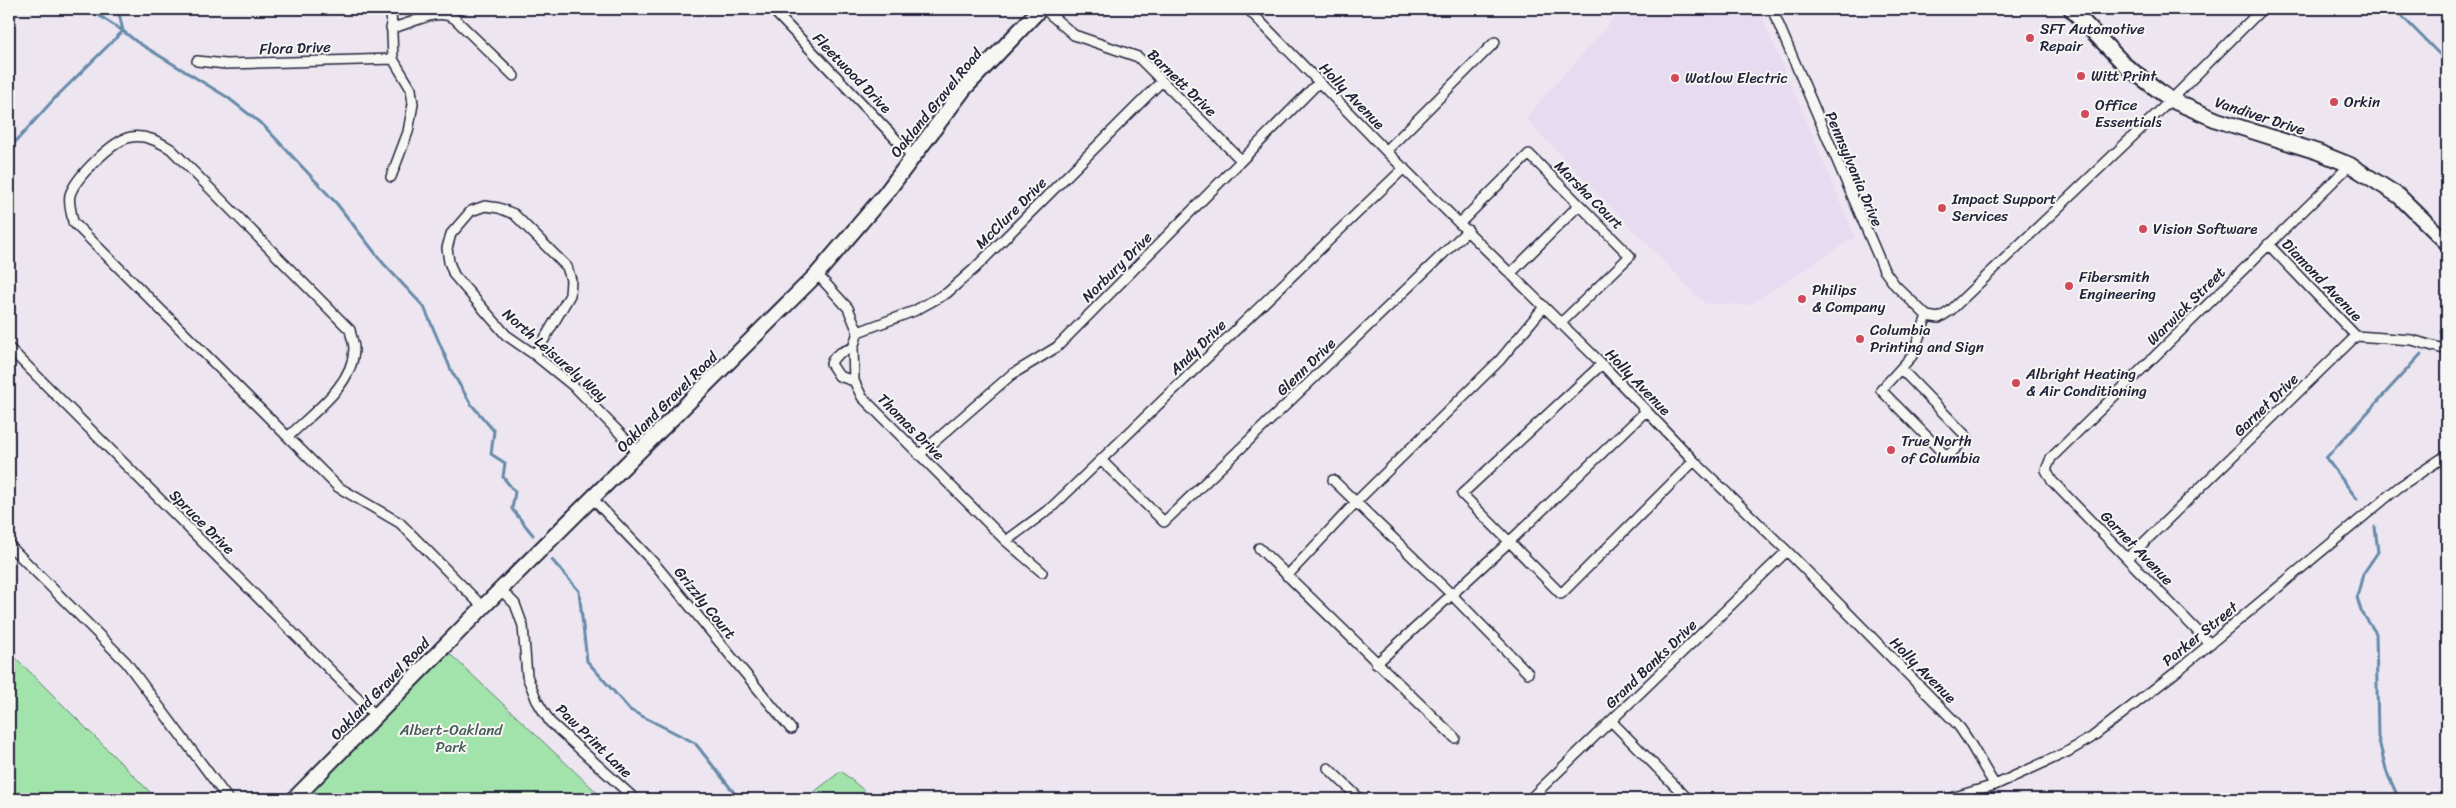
<svg xmlns="http://www.w3.org/2000/svg" width="2456" height="808" font-family="Sriracha,sans-serif">
  <style>
    .built { fill: #e7dbf1 }
    .green { fill: #a2e2ab; stroke: #628273 }
    .lines { fill: none; stroke-linecap: round; stroke-linejoin: round }
    .stream { stroke: #668aa9; stroke-width: 3 }
    .street-casing { stroke: #22223b; stroke-width: 12 }
    .secondary-casing { stroke: #22223b; stroke-width: 18 }
    .street { stroke: #f6f6f2; stroke-width: 9 }
    .secondary { stroke: #f6f6f2; stroke-width: 14 }
    .poi-dot { fill: #d1495b; stroke: #f6f6f2; stroke-width: 2 }
    .labels { text-anchor: middle; dominant-baseline: central; stroke-width: 4; stroke-linejoin: round; paint-order: stroke }
    .poi-label { font-size: 15px; fill: #22223b; stroke: #f6f6f2; text-anchor: start }
    .street-label { font-size: 15px; fill: #22223b; stroke: #f6f6f2 }
    .park-label { font-size: 15px; fill: #485c5d; stroke: #f6f6f2 }
  </style>
  <rect width="100%" height="100%" fill="#ede6f1"/>
  <filter id="ink" filterUnits="userSpaceOnUse"><feTurbulence type="fractalNoise" baseFrequency=".02" numOctaves="2"/><feDisplacementMap in="SourceGraphic" scale="10" xChannelSelector="R" yChannelSelector="G"/><feConvolveMatrix kernelMatrix="1 2 1 2 8 2 1 2 1" color-interpolation-filters="sRGB"/></filter>
  <g filter="url(#ink)">
    <!-- built -->
    <path class="built" d="M1623 9H1759L1855 237 1750 305 1705 304 1525 118Z"/>
    <!-- green -->
    <path class="green" d="M9 651 157 799H9Z
      M449 654H450L604 799H305Z
      M841 771 874 799H805Z"/>
    <g class="lines">
      <!-- stream -->
      <path class="stream" d="M118 9 123 31 137 42 227 97 264 126 308 173 337 204 383 263 424 307 452 372 471 404 494 431 491 454 505 463 503 477 515 492 512 509 533 535
        M2395 9 2447 62
        M9 149 55 98 123 31 89 9
        M2441 332 2447 327
        M2357 499 2326 458 2421 354
        M2375 527 2378 552 2363 574 2357 597 2361 611 2376 633 2378 737 2387 773 2399 799
        M552 560 579 591 587 661 630 710 695 743 739 799"/>
      <!-- street casing -->
      <g class="street-casing">
        <path id="street" d="M391 9 393 59 411 89 413 104 408 132 391 177
          M772 9 912 156
          M1044 9 1074 35 1138 57 1241 160
          M1248 9 1386 151 1602 364 1694 461 1787 551 1957 724C1972 743 1981 764 1995 785
          M1772 9 1884 270 1895 285 1927 316 1939 318 1950 311 2171 100 2262 9
          M391 28C411 25 435 7 454 18L514 76
          M197 61 226 64 393 59
          M1386 151 1495 42
          M1460 223 1529 154 1630 256 1560 324
          M2268 244 2356 336
          M817 274 848 308 858 332 853 348 854 381 862 397 1006 541 1042 572
          M1510 274 1579 205
          M858 332 914 311 947 293 974 269 1162 81
          M9 348 376 716
          M853 348C843 351 834 354 831 364L839 376 854 381
          M535 355 570 295 571 280 567 267 514 214 499 208 485 206 471 211 451 234 447 248 449 262 454 275 506 335 535 355 577 389 639 453
          M1602 364 1462 494 1561 594 1694 461
          M1901 369 1967 437 1947 457 1881 390 1912 356 1927 316
          M288 437C312 413 353 386 354 349 354 343 351 336 350 330L171 149C158 141 146 135 131 137 113 140 75 178 70 195 68 202 72 215 73 222L338 487 400 523 483 607
          M919 455 1011 375 1057 347 1319 82
          M1101 460 1164 522 1468 230
          M1333 480 1452 595 1528 673
          M593 499 655 564 791 729
          M1006 541 1052 507 1404 168
          M9 545 126 662 228 799
          M1259 548 1455 738
          M2128 558 2356 336 2412 340 2447 350
          M1287 576 1357 501 1500 360 1543 308
          M501 590 515 604 523 626 527 676 537 701 550 722 635 799
          M2210 644 2052 481 2046 470 2051 458 2350 165
          M1376 664 1508 543 1646 411
          M1611 721 1688 799
          M1328 768 1360 799
          M1536 799 1533 796 1787 551
          M1948 799 1995 785 2067 752 2091 738 2176 672 2399 487 2447 455"/>
      </g>
      <!-- secondary casing -->
      <g class="secondary-casing">
        <path id="secondary" d="M2071 9 2126 66 2171 100 2217 120 2318 152 2350 165 2399 196 2447 243
          M294 799 483 607 817 274 886 193 964 89 1040 9"/>
      </g>
      <!-- street -->
      <use href="#street" class="street"/>
      <!-- secondary -->
      <use href="#secondary" class="secondary"/>
    </g>
  </g>
  <!-- markers -->
  <g class="poi-dot">
    <circle cx="2030" cy="38" r="5"/>
    <circle cx="2081" cy="76" r="5"/>
    <circle cx="1675" cy="78" r="5"/>
    <circle cx="2334" cy="102" r="5"/>
    <circle cx="2085" cy="114" r="5"/>
    <circle cx="1942" cy="208" r="5"/>
    <circle cx="2143" cy="229" r="5"/>
    <circle cx="2069" cy="286" r="5"/>
    <circle cx="1802" cy="299" r="5"/>
    <circle cx="1860" cy="339" r="5"/>
    <circle cx="2016" cy="383" r="5"/>
    <circle cx="1891" cy="450" r="5"/>
  </g>
  <g class="labels">
    <!-- poi labels -->
    <g class="poi-label">
      <text x="2040" y="29">SFT Automotive<tspan x="2040" dy="17">Repair</tspan></text>
      <text x="2091" y="76">Witt Print</text>
      <text x="1685" y="78">Watlow Electric</text>
      <text x="2344" y="102">Orkin</text>
      <text x="2095" y="105">Office<tspan x="2095" dy="17">Essentials</tspan></text>
      <text x="1952" y="199">Impact Support<tspan x="1952" dy="17">Services</tspan></text>
      <text x="2153" y="229">Vision Software</text>
      <text x="2079" y="277">Fibersmith<tspan x="2079" dy="17">Engineering</tspan></text>
      <text x="1812" y="290">Philips<tspan x="1812" dy="17">&amp; Company</tspan></text>
      <text x="1870" y="330">Columbia<tspan x="1870" dy="17">Printing and Sign</tspan></text>
      <text x="2026" y="374">Albright Heating<tspan x="2026" dy="17">&amp; Air Conditioning</tspan></text>
      <text x="1901" y="441">True North<tspan x="1901" dy="17">of Columbia</tspan></text>
    </g>
    <!-- street labels -->
    <g class="street-label">
      <text transform="translate(295 48) rotate(-2)">Flora Drive</text>
      <text transform="translate(852 73) rotate(46)">Fleetwood Drive</text>
      <text transform="translate(1182 83) rotate(44)">Barnett Drive</text>
      <text transform="translate(1352 96) rotate(46)">Holly Avenue</text>
      <text transform="translate(936 103) rotate(-51)">Oakland Gravel Road</text>
      <text transform="translate(2260 116) rotate(18)">Vandiver Drive</text>
      <text transform="translate(1854 169) rotate(67)">Pennsylvania Drive</text>
      <text transform="translate(1589 195) rotate(45)">Marsha Court</text>
      <text transform="translate(1011 213) rotate(-45)">McClure Drive</text>
      <text transform="translate(1117 267) rotate(-45)">Norbury Drive</text>
      <text transform="translate(2322 280) rotate(46)">Diamond Avenue</text>
      <text transform="translate(2186 306) rotate(-45)">Warwick Street</text>
      <text transform="translate(1198 347) rotate(-44)">Andy Drive</text>
      <text transform="translate(555 355) rotate(41)">North Leisurely Way</text>
      <text transform="translate(1306 367) rotate(-44)">Glenn Drive</text>
      <text transform="translate(1638 382) rotate(46)">Holly Avenue</text>
      <text transform="translate(667 402) rotate(-45)">Oakland Gravel Road</text>
      <text transform="translate(2266 405) rotate(-44)">Garnet Drive</text>
      <text transform="translate(911 427) rotate(45)">Thomas Drive</text>
      <text transform="translate(202 522) rotate(45)">Spruce Drive</text>
      <text transform="translate(2137 548) rotate(46)">Garnet Avenue</text>
      <text transform="translate(705 603) rotate(51)">Grizzly Court</text>
      <text transform="translate(2200 634) rotate(-39)">Parker Street</text>
      <text transform="translate(1651 664) rotate(-44)">Grand Banks Drive</text>
      <text transform="translate(1923 670) rotate(45)">Holly Avenue</text>
      <text transform="translate(380 689) rotate(-46)">Oakland Gravel Road</text>
      <text transform="translate(594 741) rotate(44)">Paw Print Lane</text>
    </g>
    <!-- park labels -->
    <g class="park-label">
      <text x="451" y="730">Albert-Oakland<tspan x="451" dy="17">Park</tspan></text>
    </g>
  </g>
  <!-- margin -->
  <rect width="2456" height="808" fill="none" stroke="#f6f6f2" stroke-width="30"/>
  <rect x="15" y="15" width="2426" height="778" fill="none" stroke="#22223b" stroke-width="2" filter="url(#ink)"/>
</svg>
